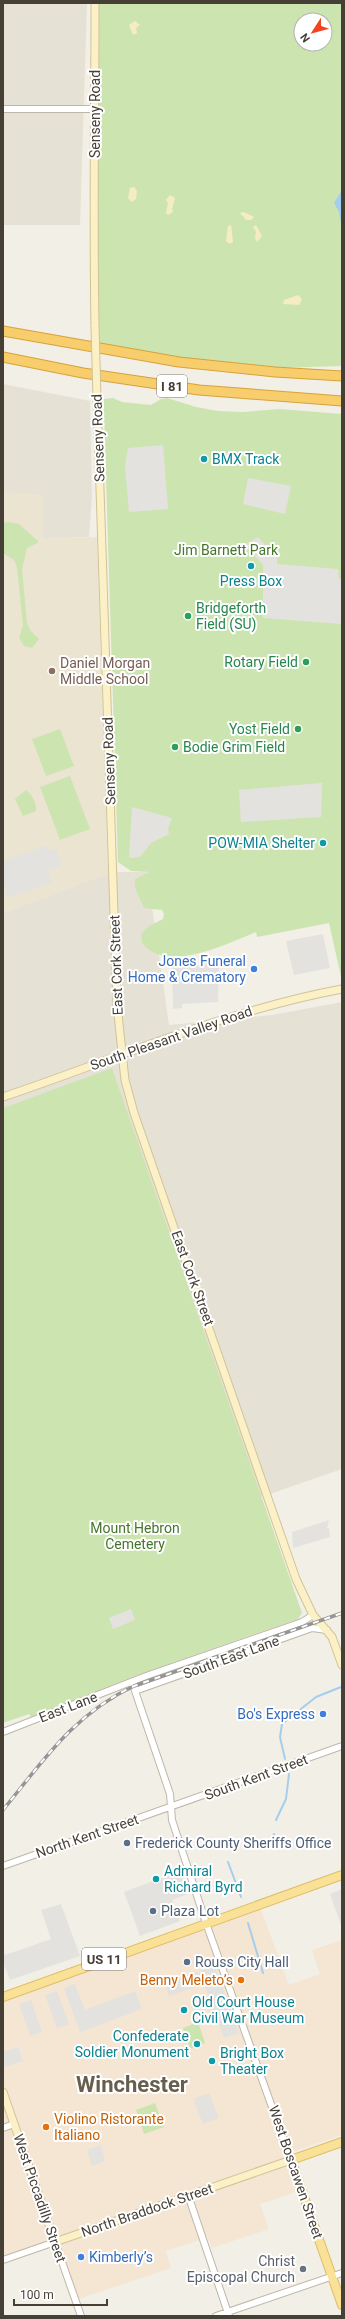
<svg xmlns="http://www.w3.org/2000/svg" width="345" height="2319" font-family="Roboto,sans-serif">
  <style>
    .residential { fill: #e6e1d5 }
    .commercial { fill: #f4e6d2 }
    .education { fill: #ebe4d1 }
    .green { fill: #cce5b0; fill-rule: evenodd }
    .sand { fill: #f6ecc3 }
    .parking { fill: #e4e2de }
    .water { fill: #a5ceed }
    .lines { fill: none; stroke-linecap: round; stroke-linejoin: round }
    .stream { stroke: #a5ceed; stroke-width: 2 }
    .tertiary-casing { stroke: #beb7a9; stroke-width: 8 }
    .secondary-casing { stroke: #d1c398; stroke-width: 9 }
    .primary-casing { stroke: #dfbe68; stroke-width: 10 }
    .motorway-casing { stroke: #d7a23c; stroke-width: 11 }
    .tertiary { stroke: #fff; stroke-width: 6 }
    .secondary { stroke: #fcf1c6; stroke-width: 7 }
    .primary { stroke: #fae198; stroke-width: 8 }
    .motorway { stroke: #f8cd6c; stroke-width: 9 }
    .rail-casing { stroke: #959595; stroke-width: 3.5 }
    .rail { stroke: #fff; stroke-width: 2; stroke-dasharray: 6; stroke-linecap: butt }
    .secondary-bridge-casing { stroke: #d1c398; stroke-width: 9; stroke-linecap: butt }
    .secondary-bridge { stroke: #fcf1c6; stroke-width: 7 }
    .culture-dot { fill: #0f9aa8; stroke: #fff; stroke-width: 1.5 }
    .leisure-dot { fill: #2e9e5b; stroke: #fff; stroke-width: 1.5 }
    .education-dot { fill: #8d6e63; stroke: #fff; stroke-width: 1.5 }
    .shop-dot { fill: #3f7fe0; stroke: #fff; stroke-width: 1.5 }
    .service-dot { fill: #5c6f8a; stroke: #fff; stroke-width: 1.5 }
    .food-dot { fill: #e8710a; stroke: #fff; stroke-width: 1.5 }
    .worship-dot { fill: #6b7280; stroke: #fff; stroke-width: 1.5 }
    .labels { text-anchor: middle; dominant-baseline: central; stroke-width: 4; stroke-linejoin: round; paint-order: stroke }
    .shield { fill: #fff; stroke: #7d7972; stroke-width: 1 }
    .shield-label { font-size: 13px; font-weight: bold; fill: #453f36 }
    .street-label { font-size: 14px; fill: #453f36; stroke: #fff }
    .culture-label { font-size: 14px; fill: #0d838f; stroke: #fff; text-anchor: start }
    .park-label { font-size: 14px; fill: #45752b; stroke: #fff }
    .leisure-label { font-size: 14px; fill: #27864d; stroke: #fff; text-anchor: start }
    .education-label { font-size: 14px; fill: #785e54; stroke: #fff; text-anchor: start }
    .shop-label { font-size: 14px; fill: #366cbe; stroke: #fff; text-anchor: end }
    .service-label { font-size: 14px; fill: #4e5e75; stroke: #fff; text-anchor: start }
    .food-label { font-size: 14px; fill: #c56008; stroke: #fff; text-anchor: end }
    .worship-label { font-size: 14px; fill: #5b616d; stroke: #fff; text-anchor: end }
    .town-label { font-size: 22px; font-weight: bold; fill: #675e4d; stroke: #fff }
  </style>
  <rect width="100%" height="100%" fill="#f2efe6"/>
  <!-- residential -->
  <path class="residential" d="M3 3H87L80 225H3Z
    M3 384 90 401 92 498 89 537 43 539V496L3 492Z
    M112 872H147L169 1025 272 1015 342 1002V1469L261 1497 112 1069 3 1108V913Z"/>
  <!-- commercial -->
  <path class="commercial" d="M260 1907 289 1985 320 1974 312 1950 342 1940V2135L283 2155 296 2192 260 2204 269 2229 212 2248 208 2237 166 2251 171 2268 78 2299 57 2238 3 2257V1999Z"/>
  <!-- education -->
  <path class="education" d="M3 492 43 495V539L97 537 108 874 3 913Z"/>
  <!-- green -->
  <path class="green" d="M95 3H342V366L243 369 96 348ZM301 20H325V44H301Z
    M113 398 122 402 151 405 161 399 167 398 196 407 218 411 243 412 280 409 342 414V981L329 923 257 937 256 932C227 944 166 974 142 943L141 934 149 926 163 919 164 914 162 910 144 908 135 888V879L149 872 131 871 118 862 104 413V399Z
    M9 522 19 524 38 541V543L27 548 22 569 27 623 30 630 39 639 32 648 24 646 19 638 23 626 17 567 14 560 3 553V523Z
    M60 729 74 766 46 776 32 739Z
    M70 776 90 829 60 840 40 787Z
    M26 790C32 794 37 804 36 811L23 816 15 799Z
    M112 1068 302 1613 298 1619 137 1675 31 1717 29 1714 3 1723V1108Z
    M198 2022 205 2043 200 2045 198 2041 192 2043 193 2048 190 2049 183 2028Z
    M155 2103 164 2127 144 2134 136 2110Z"/>
  <!-- sand -->
  <path class="sand" d="M135 21 140 25 136 28 137 33 133 35 129 25Z
    M134 187 137 191 136 199 132 202 128 198 130 188Z
    M170 195 175 198 172 209 173 212 168 215 166 213 168 203 166 200Z
    M244 212 254 217 251 220H246L240 213Z
    M231 225 233 242 230 244 226 241 228 226Z
    M256 225 262 236 257 242 255 238 256 232 253 227Z
    M298 295 302 299 299 305 283 304 284 300Z"/>
  <!-- parking -->
  <path class="parking" d="M163 445 168 509 129 512 125 466 128 448Z
    M248 478 291 486 285 514 243 504Z
    M258 537 277 558V564L338 569 339 579H341L342 624 263 618V565L245 545Z
    M322 783 321 817 241 822 239 790Z
    M132 807 172 818 168 829 169 834 151 843 140 857 129 858Z
    M47 845 49 851 56 849 62 865 48 871 52 882 8 898 3 884V861Z
    M323 934 330 968 294 975 286 941Z
    M172 961H181V966L200 965V961H219L218 1002 182 1004V1008L173 1009Z
    M329 1520 327 1528H329L330 1537 293 1548 292 1532Z
    M131 1609 135 1620 113 1629 109 1618Z
    M180 1871 188 1894 172 1900 180 1921 140 1936 124 1892Z
    M342 1889V1928L330 1894Z
    M61 1904 80 1956 10 1980 3 1962V1952L5 1955 51 1939 41 1910Z
    M215 1966 239 2033 224 2038 204 1984 169 1996 165 1983Z
    M75 1984 85 2010 135 1991 142 2009 80 2032 64 1988Z
    M57 1991 69 2024 57 2028 45 1995Z
    M31 2000 42 2032 30 2036 19 2004Z
    M18 2047 23 2061 5 2067 3 2052Z
    M209 2093 219 2118 203 2124 193 2099Z
    M101 2145 105 2161 92 2166 87 2150Z"/>
  <!-- water -->
  <path class="water" d="M342 190V228L339 212 334 203Z"/>
  <g class="lines">
    <!-- stream -->
    <path class="stream" d="M285 1759 280 1737 282 1724 316 1697 341 1687
      M276 1820 286 1799 289 1774
      M273 1839 274 1834
      M228 1862 241 1897
      M248 1923 263 1973"/>
    <!-- tertiary casing -->
    <g class="tertiary-casing">
      <path id="tertiary" d="M3 109H95
        M132 1682 170 1794 172 1820 206 1923 291 2160
        M135 1691 312 1628 327 1630
        M3 1732 146 1676 302 1622 313 1615
        M3 1866 342 1746
        M3 2128 14 2124
        M188 2195 229 2316
        M3 2260 55 2242 81 2316
        M216 2316 342 2273"/>
    </g>
    <!-- secondary casing -->
    <g class="secondary-casing">
      <path id="secondary" d="M95 3C95 111 93 219 95 326
        M97 398 117 1005 125 1080 134 1113 296 1579 313 1615 332 1637 342 1665
        M3 1097C116 1059 224 1011 342 989
        M3 2092 55 2242 291 2160"/>
    </g>
    <!-- primary casing -->
    <g class="primary-casing">
      <path id="primary" d="M3 1997 342 1875
        M342 2142 291 2160 342 2305"/>
    </g>
    <!-- motorway casing -->
    <g class="motorway-casing">
      <path id="motorway" d="M3 331 179 362 275 372 342 376
        M3 357 83 373 199 390 342 401"/>
    </g>
    <!-- tertiary -->
    <use href="#tertiary" class="tertiary"/>
    <!-- secondary -->
    <use href="#secondary" class="secondary"/>
    <!-- primary -->
    <use href="#primary" class="primary"/>
    <!-- motorway -->
    <use href="#motorway" class="motorway"/>
    <!-- rail casing -->
    <g class="rail-casing">
      <path id="rail" d="M3 1810C43 1761 74 1714 134 1686L342 1613"/>
    </g>
    <!-- rail -->
    <use href="#rail" class="rail"/>
    <!-- secondary-bridge casing -->
    <g class="secondary-bridge-casing">
      <path id="secondary-bridge" d="M95 326 97 398"/>
    </g>
    <!-- secondary-bridge -->
    <use href="#secondary-bridge" class="secondary-bridge"/>
  </g>
  <!-- markers -->
  <g class="culture-dot">
    <circle cx="204" cy="459" r="4"/>
    <circle cx="251" cy="566" r="4"/>
    <circle cx="323" cy="843" r="4"/>
    <circle cx="156" cy="1879" r="4"/>
    <circle cx="184" cy="2010" r="4"/>
    <circle cx="197" cy="2044" r="4"/>
    <circle cx="212" cy="2061" r="4"/>
  </g>
  <g class="leisure-dot">
    <circle cx="188" cy="616" r="4"/>
    <circle cx="306" cy="662" r="4"/>
    <circle cx="298" cy="729" r="4"/>
    <circle cx="175" cy="747" r="4"/>
  </g>
  <circle class="education-dot" cx="52" cy="671" r="4"/>
  <g class="shop-dot">
    <circle cx="254" cy="969" r="4"/>
    <circle cx="323" cy="1714" r="4"/>
    <circle cx="81" cy="2257" r="4"/>
  </g>
  <g class="service-dot">
    <circle cx="127" cy="1843" r="4"/>
    <circle cx="153" cy="1911" r="4"/>
    <circle cx="187" cy="1962" r="4"/>
  </g>
  <g class="food-dot">
    <circle cx="241" cy="1980" r="4"/>
    <circle cx="46" cy="2127" r="4"/>
  </g>
  <circle class="worship-dot" cx="303" cy="2269" r="4"/>
  <g class="labels">
    <!-- shield labels -->
    <g class="shield">
      <rect x="157" y="375" width="30" height="22" rx="3"/>
      <rect x="82" y="1948" width="44" height="22" rx="3"/>
    </g>
    <g class="shield-label">
      <text x="172" y="386">I 81</text>
      <text x="104" y="1959">US 11</text>
    </g>
    <!-- street labels -->
    <g class="street-label">
      <text transform="translate(95 114) rotate(-90)">Senseny Road</text>
      <text transform="translate(98 438) rotate(-92)">Senseny Road</text>
      <text transform="translate(109 761) rotate(-92)">Senseny Road</text>
      <text transform="translate(116 965) rotate(-92)">East Cork Street</text>
      <text transform="translate(171 1038) rotate(-19)">South Pleasant Valley Road</text>
      <text transform="translate(193 1278) rotate(70)">East Cork Street</text>
      <text transform="translate(231 1657) rotate(-20)">South East Lane</text>
      <text transform="translate(68 1707) rotate(-21)">East Lane</text>
      <text transform="translate(256 1777) rotate(-20)">South Kent Street</text>
      <text transform="translate(87 1836) rotate(-19)">North Kent Street</text>
      <text transform="translate(296 2172) rotate(71)">West Boscawen Street</text>
      <text transform="translate(40 2198) rotate(71)">West Piccadilly Street</text>
      <text transform="translate(147 2210) rotate(-19)">North Braddock Street</text>
    </g>
    <!-- culture labels -->
    <g class="culture-label">
      <text x="212" y="459">BMX Track</text>
      <text x="251" y="581" text-anchor="middle">Press Box</text>
      <text x="315" y="843" text-anchor="end">POW-MIA Shelter</text>
      <text x="164" y="1871">Admiral<tspan x="164" dy="16">Richard Byrd</tspan></text>
      <text x="192" y="2002">Old Court House<tspan x="192" dy="16">Civil War Museum</tspan></text>
      <text x="189" y="2036" text-anchor="end">Confederate<tspan x="189" dy="16">Soldier Monument</tspan></text>
      <text x="220" y="2053">Bright Box<tspan x="220" dy="16">Theater</tspan></text>
    </g>
    <!-- park labels -->
    <g class="park-label">
      <text x="226" y="550">Jim Barnett Park</text>
      <text x="135" y="1528">Mount Hebron<tspan x="135" dy="16">Cemetery</tspan></text>
    </g>
    <!-- leisure labels -->
    <g class="leisure-label">
      <text x="196" y="608">Bridgeforth<tspan x="196" dy="16">Field (SU)</tspan></text>
      <text x="298" y="662" text-anchor="end">Rotary Field</text>
      <text x="290" y="729" text-anchor="end">Yost Field</text>
      <text x="183" y="747">Bodie Grim Field</text>
    </g>
    <!-- education labels -->
    <g class="education-label">
      <text x="60" y="663">Daniel Morgan<tspan x="60" dy="16">Middle School</tspan></text>
    </g>
    <!-- shop labels -->
    <g class="shop-label">
      <text x="246" y="961">Jones Funeral<tspan x="246" dy="16">Home &amp; Crematory</tspan></text>
      <text x="315" y="1714">Bo's Express</text>
      <text x="89" y="2257" text-anchor="start">Kimberly’s</text>
    </g>
    <!-- service labels -->
    <g class="service-label">
      <text x="135" y="1843">Frederick County Sheriffs Office</text>
      <text x="161" y="1911">Plaza Lot</text>
      <text x="195" y="1962">Rouss City Hall</text>
    </g>
    <!-- food labels -->
    <g class="food-label">
      <text x="233" y="1980">Benny Meleto’s</text>
      <text x="54" y="2119" text-anchor="start">Violino Ristorante<tspan x="54" dy="16">Italiano</tspan></text>
    </g>
    <!-- worship labels -->
    <g class="worship-label">
      <text x="295" y="2261">Christ<tspan x="295" dy="16">Episcopal Church</tspan></text>
    </g>
    <!-- town labels -->
    <g class="town-label">
      <text x="132" y="2084">Winchester</text>
    </g>
  </g>
  <!-- border -->
  <rect width="345" height="2319" fill="none" stroke="#453f36" stroke-width="8"/>
  <!-- north arrow -->
  <g transform="translate(313 32) rotate(234)"><circle r="19" fill="#ffffff" stroke="#b5b2af"/>
  <path d="M0-3L7 15L0 10L-7 15Z" fill="#f2441e"/>
  <text y="-6" font-size="11" font-weight="bold" text-anchor="middle" fill="#453f36">N</text>
  </g>
  <!-- scale -->
  <path d="M14 2299v6h93v-6" fill="none" stroke="#453f36" stroke-width="2"/>
  <text x="20" y="2299" font-size="12" fill="#453f36" stroke="#ffffff" stroke-width="3" paint-order="stroke">100 m</text>
</svg>
